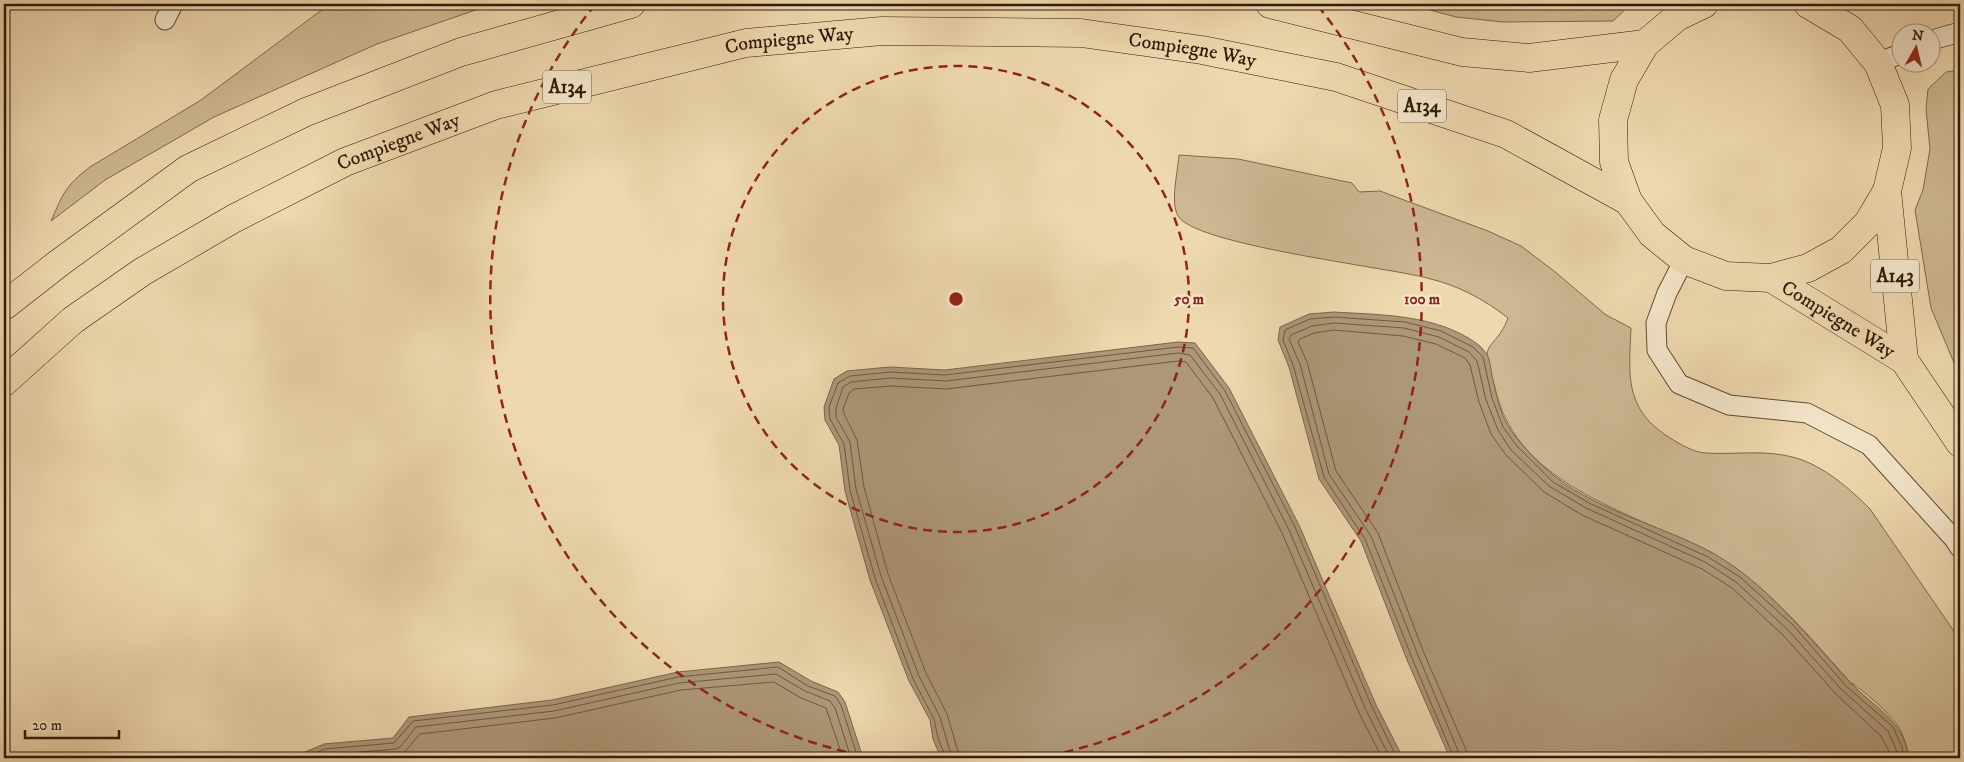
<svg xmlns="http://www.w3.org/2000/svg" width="1964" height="762" font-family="'IM FELL DW Pica',serif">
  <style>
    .green { fill: #cdb893; stroke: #7e694f }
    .water { fill: #ad9777; stroke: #7a654c }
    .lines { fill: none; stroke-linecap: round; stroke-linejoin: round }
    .shore { stroke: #6e5841; stroke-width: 1 }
    .service-casing { stroke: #5e4a34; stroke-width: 21 }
    .trunk-casing { stroke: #2e1a0b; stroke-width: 29 }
    .service { stroke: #f4e6cb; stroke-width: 19 }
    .trunk { stroke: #eed8af; stroke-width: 28 }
    .ring { fill: none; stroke: #8f2418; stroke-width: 2.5; stroke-dasharray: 9 6 }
    .labels { text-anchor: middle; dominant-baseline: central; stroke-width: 4.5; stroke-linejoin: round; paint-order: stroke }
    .shield { fill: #f4e6cb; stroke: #695745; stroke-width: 1 }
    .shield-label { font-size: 19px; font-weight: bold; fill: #2e1a0b }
    .street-label { font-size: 20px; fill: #2e1a0b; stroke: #f4e6cb }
    .centre { fill: #8f2418; stroke: #f4e6cb; stroke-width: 2.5 }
    .ring-label { font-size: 15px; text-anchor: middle; font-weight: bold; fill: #8f2418; stroke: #f4e6cb; stroke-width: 4.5; stroke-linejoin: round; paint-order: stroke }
  </style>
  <rect width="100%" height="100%" fill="#eed8af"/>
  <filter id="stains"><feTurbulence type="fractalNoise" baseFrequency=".004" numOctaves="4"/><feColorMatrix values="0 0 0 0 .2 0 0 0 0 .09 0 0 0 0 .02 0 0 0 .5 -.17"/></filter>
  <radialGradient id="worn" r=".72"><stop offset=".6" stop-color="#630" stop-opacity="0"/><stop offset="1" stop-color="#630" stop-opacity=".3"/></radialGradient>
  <!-- green -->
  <path class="green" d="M321 4H493L377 44 214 117 105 180 51 221C63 194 65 186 90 167L201 100 323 9Z
    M1408 4H1631L1613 21 1503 22 1456 17Z
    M1960 70V377L1931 308 1915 210 1923 190 1930 149 1926 109 1928 89 1946 72Z
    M1179 155 1238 159 1352 183 1359 192 1380 191 1404 200 1488 231 1521 246 1554 271 1606 315 1631 328C1629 376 1624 409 1670 438 1680 444 1693 452 1705 453 1734 455 1767 449 1796 458 1824 466 1850 489 1870 509L1960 640V758H1909C1907 747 1904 735 1897 725 1889 713 1863 690 1850 682 1808 635 1767 585 1712 553 1700 546 1687 541 1674 536 1603 503 1514 474 1495 388 1493 378 1486 364 1487 354 1488 345 1497 339 1501 332 1504 328 1506 323 1508 318 1484 299 1457 285 1427 278 1386 267 1195 245 1178 216 1170 202 1178 171 1179 155Z"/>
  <!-- water -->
  <path class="water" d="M1334 312C1381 315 1435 314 1476 343 1479 345 1484 350 1487 354 1490 360 1491 370 1492 376 1496 392 1499 410 1507 424 1516 441 1542 467 1557 478 1602 512 1662 526 1711 552 1767 583 1806 636 1849 681 1873 707 1904 720 1909 758H1450L1407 660 1361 541 1319 479 1289 367 1278 340 1280 327 1309 314Z
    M1178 342 1195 343 1229 388 1299 525 1376 705 1403 758H941L933 739 930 720 909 681 870 580 845 491 839 445 825 420 824 407 834 379 847 371 890 367 945 370Z
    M779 662 811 681 838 692 845 702 863 758H291L324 744 393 738 409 717 552 700 678 672Z"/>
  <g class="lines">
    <!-- shore -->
    <path class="shore" d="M303 758 325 749 394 743 413 721 553 705 678 677 778 667 808 686 835 696 841 705 858 758
      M319 758 327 755 396 749 401 746 416 727 554 711 679 683 776 674 805 691 830 701 835 708 851 758
      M378 758 402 755 420 734 555 718 681 690 774 682 801 698 826 708 843 758
      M946 758 938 738 934 719 913 679 875 578 850 490 844 444 830 419 829 407 838 383 850 376 891 372 945 375 1178 347 1193 348 1225 391 1295 527 1372 707 1397 758
      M952 758 940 717 919 676 881 576 856 489 850 442 836 417V408L843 387 851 382 890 378 946 381 1178 353 1190 355 1220 394 1289 530 1366 710 1390 758
      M960 758 947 714 926 673 888 574 864 487 857 440 844 414 843 409 849 393 854 389 891 386 946 389 1178 361 1186 362 1213 398 1282 533 1359 713 1382 758
      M1454 758 1412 658 1365 539 1324 477 1293 365 1283 340 1285 330 1310 319 1334 317 1405 322 1441 331 1473 347 1483 357 1492 398 1503 427 1516 445 1553 482 1589 503 1708 557 1740 577 1793 625 1846 686 1893 727 1902 747 1904 758
      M1460 758 1459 753 1418 655 1371 536 1329 474 1300 364 1289 339 1291 335 1312 326 1334 323 1404 328 1439 337 1469 352 1477 361 1486 400 1498 430 1511 450 1549 486 1586 508 1705 562 1736 582 1788 630 1842 690 1888 731 1896 749 1897 758
      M1468 758 1466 750 1424 653 1378 533 1336 471 1307 362 1298 342 1300 339 1314 333 1334 330 1403 336 1436 344 1465 358 1470 365 1479 402 1491 434 1506 455 1544 492 1582 515 1702 569 1732 588 1783 635 1837 695 1881 736 1889 751 1890 758"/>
    <!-- service casing -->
    <g class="service-casing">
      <path id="service" d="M165 20 173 4
        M1932 40 1960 32
        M1878 63 1902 53
        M1684 260 1667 293 1656 323 1657 350 1679 384 1729 405 1807 413 1869 445 1954 539 1960 548"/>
    </g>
    <!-- trunk casing -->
    <g class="trunk-casing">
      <g id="trunk">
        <path d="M1270 4 1462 52 1529 58 1645 44"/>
        <path d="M1704 4 1677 17 1645 44 1624 80 1613 120 1614 162 1628 201 1652 234 1684 260 1726 276 1771 278 1808 268 1841 250 1868 223 1887 191 1897 148 1895 105 1878 63 1850 29 1808 4"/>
        <path d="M1887 191 1904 360"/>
        <path id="s1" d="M1771 278 1904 360 1960 443"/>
        <path d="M4 306 59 263 188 169 306 112 461 52 631 4"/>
        <path id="s2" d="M4 382 73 320 142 272 233 219 345 162 496 105 746 43 882 31 1081 33 1202 50 1336 77 1506 134 1628 201"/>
      </g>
    </g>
    <!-- service -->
    <use href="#service" class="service"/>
    <!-- trunk -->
    <use href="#trunk" class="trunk"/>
  </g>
  <!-- distance rings -->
  <g class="ring">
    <circle cx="956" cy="299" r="233"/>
    <path d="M875 758A466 466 0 0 1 594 6M1318 6A466 466 0 0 1 1037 758"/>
  </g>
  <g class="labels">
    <!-- shield labels -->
    <g class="shield">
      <rect x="543" y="70.5" width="48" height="33" rx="4"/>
      <rect x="1398" y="89.5" width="48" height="33" rx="4"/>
      <rect x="1871" y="259.5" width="48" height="33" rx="4"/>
    </g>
    <g class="shield-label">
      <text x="567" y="87">A134</text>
      <text x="1422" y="106">A134</text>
      <text x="1895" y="276">A143</text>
    </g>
    <!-- street labels -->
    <g class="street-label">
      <text stroke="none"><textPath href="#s2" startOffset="870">Compiegne Way</textPath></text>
      <text stroke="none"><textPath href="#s2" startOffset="1275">Compiegne Way</textPath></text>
      <text stroke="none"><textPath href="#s2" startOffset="465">Compiegne Way</textPath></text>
      <text stroke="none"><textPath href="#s1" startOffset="79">Compiegne Way</textPath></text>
    </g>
  </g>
  <circle cx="956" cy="299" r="8" class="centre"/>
  <g class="ring-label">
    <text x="1189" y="304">50 m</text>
    <text x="1422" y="304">100 m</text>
  </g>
  <!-- margin -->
  <rect width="1964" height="762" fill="none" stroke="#eed8af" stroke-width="20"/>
  <rect x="5" y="5" width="1954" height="752" fill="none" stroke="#2e1a0b" stroke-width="2.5"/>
  <rect x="10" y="10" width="1944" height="742" fill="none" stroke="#2e1a0b"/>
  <!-- north arrow -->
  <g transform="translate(1916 48) rotate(8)"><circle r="24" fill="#f4e6cb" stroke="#a5947e"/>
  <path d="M0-4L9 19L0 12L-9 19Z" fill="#8f2418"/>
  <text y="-8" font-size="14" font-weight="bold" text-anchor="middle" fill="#2e1a0b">N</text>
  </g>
  <!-- scale -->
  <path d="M25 730v8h94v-8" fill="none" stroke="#2e1a0b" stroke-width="2.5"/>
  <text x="32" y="730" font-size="15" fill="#2e1a0b" stroke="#f4e6cb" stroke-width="4" paint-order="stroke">20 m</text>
  <rect width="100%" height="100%" filter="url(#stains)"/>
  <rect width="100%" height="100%" fill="url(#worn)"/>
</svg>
